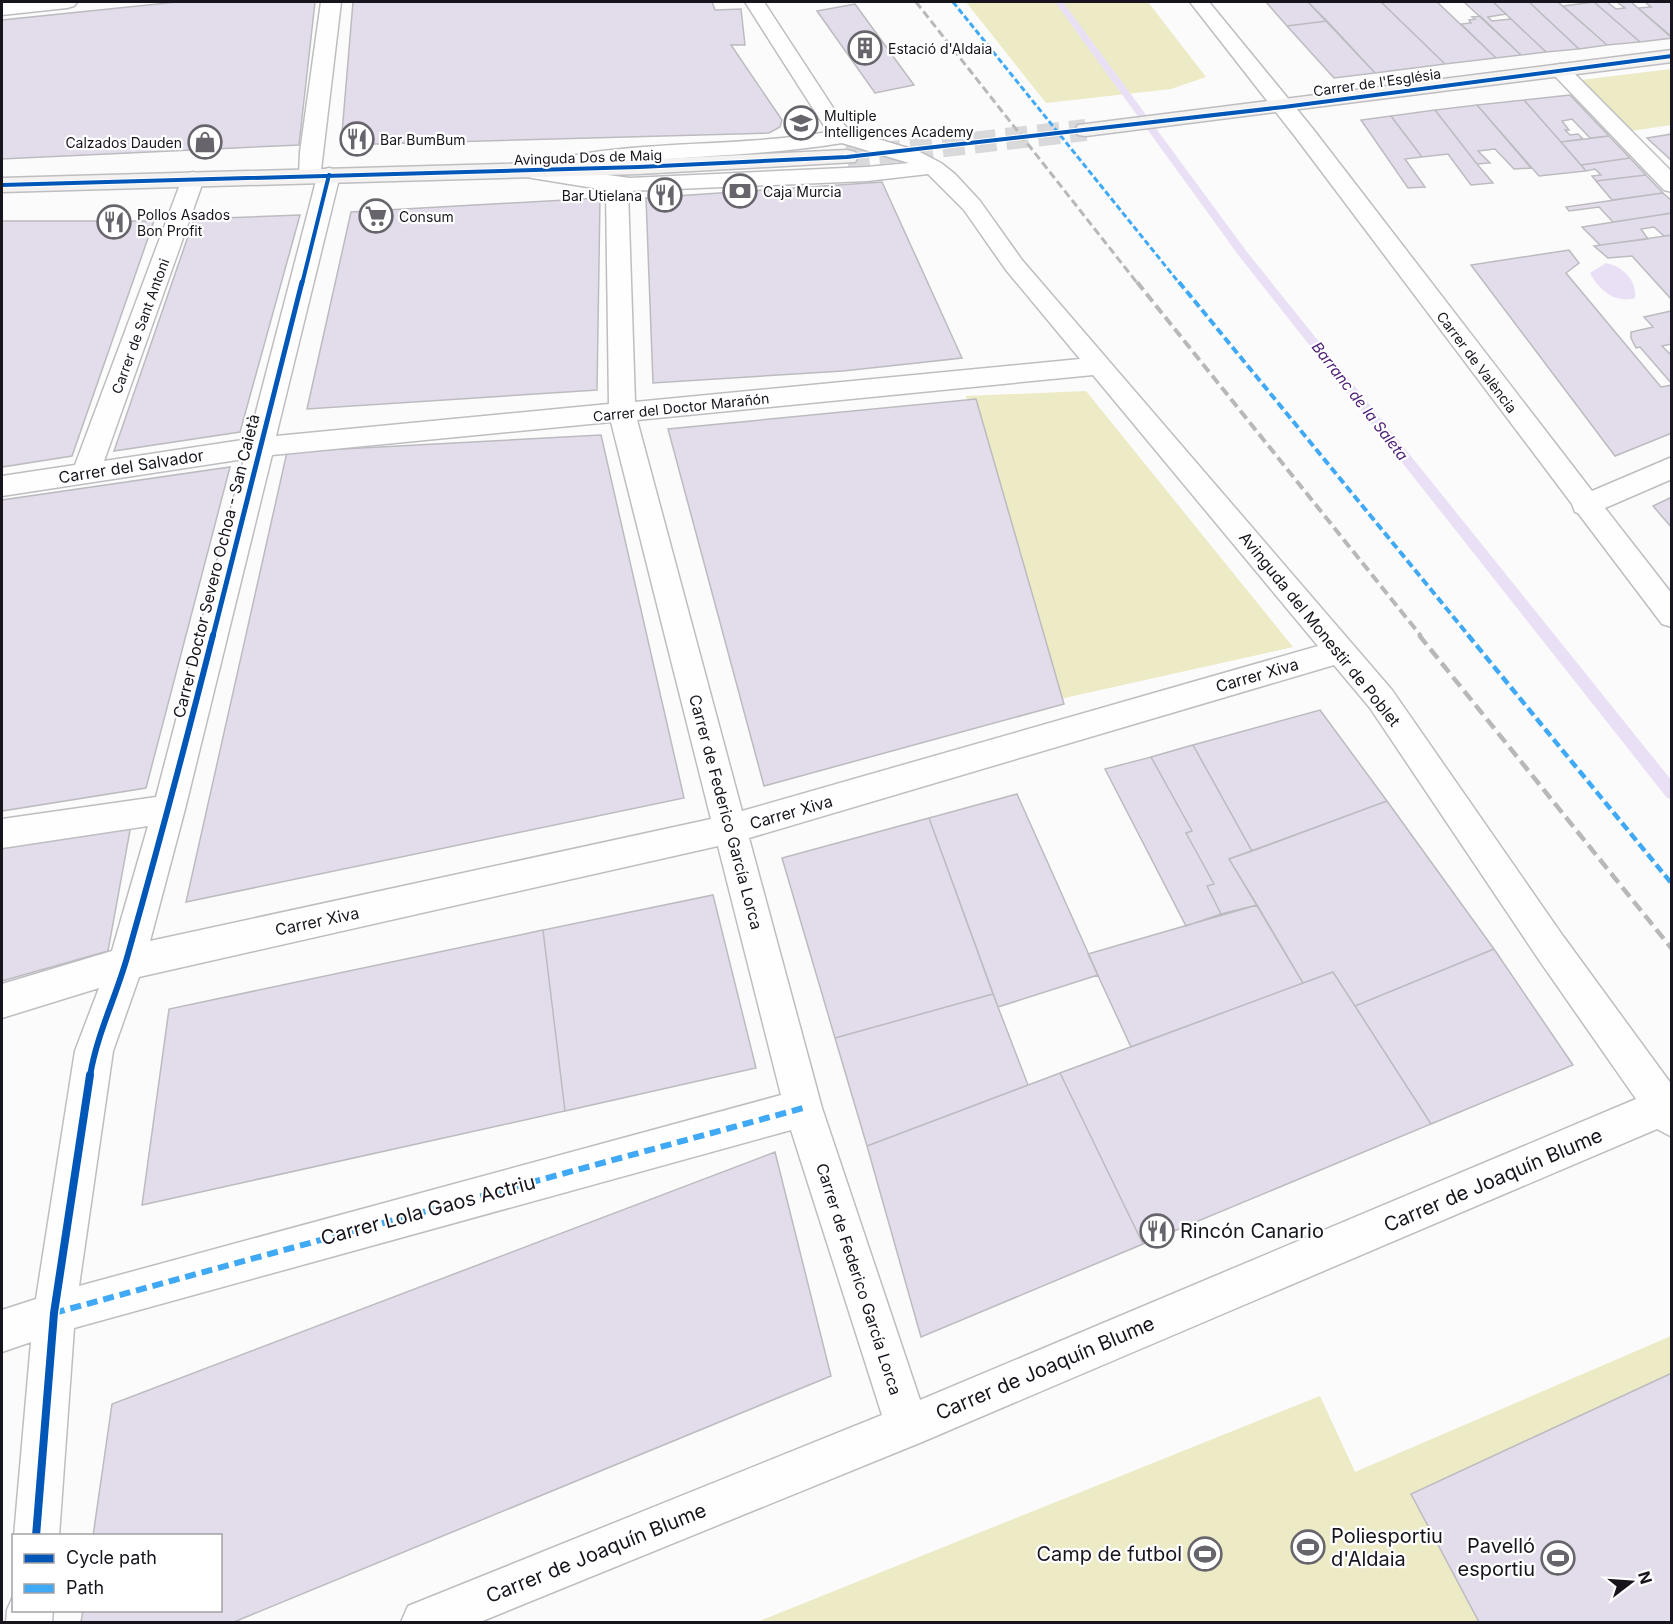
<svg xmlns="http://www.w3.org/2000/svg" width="1673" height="1624" font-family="Inter,sans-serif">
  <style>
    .green { fill: #edeac6 }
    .water { fill: #eae0f6 }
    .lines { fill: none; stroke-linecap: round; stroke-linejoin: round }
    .stream { fill: #eae0f6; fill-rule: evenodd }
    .building { fill: #e3dceb; stroke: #bcbbbf; stroke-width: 1.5 }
    .secondary-tunnel { stroke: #d9d8da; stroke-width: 22; stroke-dasharray: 22 10; stroke-linecap: butt }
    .street-casing { stroke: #bebdc1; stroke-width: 3 }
    .secondary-casing { stroke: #bebdc1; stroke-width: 3 }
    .street { fill: #fefefe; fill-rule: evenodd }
    .secondary { fill: #f3f2f0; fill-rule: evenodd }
    .rail-far2 { stroke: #b8b8b9; stroke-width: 3; stroke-dasharray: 8 4; stroke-linecap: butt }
    .rail-far1 { stroke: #b8b8b9; stroke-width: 4; stroke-dasharray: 10 5; stroke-linecap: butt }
    .rail { stroke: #b8b8b9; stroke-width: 4.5; stroke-dasharray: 12 6; stroke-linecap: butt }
    .quiet-far3 { stroke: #3fa9f5; stroke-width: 3; stroke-dasharray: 6 3; stroke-linecap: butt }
    .quiet-far2 { stroke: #3fa9f5; stroke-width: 4; stroke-dasharray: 8 4; stroke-linecap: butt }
    .quiet-far1 { stroke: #3fa9f5; stroke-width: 4.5; stroke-dasharray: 9 4.5; stroke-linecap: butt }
    .quiet { stroke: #3fa9f5; stroke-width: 6; stroke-dasharray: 11 6; stroke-linecap: butt }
    .cycleway-far3-casing { stroke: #fff; stroke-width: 6 }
    .cycleway-far2-casing { stroke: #fff; stroke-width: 8 }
    .cycleway-far1-casing { stroke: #fff; stroke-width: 10 }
    .cycleway-casing { stroke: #fff; stroke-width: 11 }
    .cycleway-far3 { stroke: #0057b8; stroke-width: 4 }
    .cycleway-far2 { stroke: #0057b8; stroke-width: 5 }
    .cycleway-far1 { stroke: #0057b8; stroke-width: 6 }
    .cycleway { stroke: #0057b8; stroke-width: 8 }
    .labels { text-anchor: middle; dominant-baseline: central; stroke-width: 4.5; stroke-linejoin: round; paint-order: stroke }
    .far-poi-label { font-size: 14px; fill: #18141d; stroke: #fff; text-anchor: start }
    .far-street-label { font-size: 14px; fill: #18141d; stroke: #fff }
    .far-water-label { font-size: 15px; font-style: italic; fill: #4f2177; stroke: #fff }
    .street-label { font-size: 16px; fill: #18141d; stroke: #fff }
    .near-street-label { font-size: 20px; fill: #18141d; stroke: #fff }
    .near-poi-label { font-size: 20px; fill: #18141d; stroke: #fff; text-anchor: start }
  </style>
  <rect width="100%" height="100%" fill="#fbfbfb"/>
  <!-- green -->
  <path class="green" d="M966 2H1148L1206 77 1171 89 1046 103Z
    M1671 69V125L1631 131 1581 80Z
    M1086 391 1293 647 1051 701 966 396Z
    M1671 1336V1622H757L1320 1396 1355 1472Z"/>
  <!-- water -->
  <path class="water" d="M1606 263C1622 266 1637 280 1635 298 1615 304 1599 290 1590 273Z"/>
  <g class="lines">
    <!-- stream -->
    <path class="stream" d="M1055 2H1063L1247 252 1672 781V799L1667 798 1239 256Z"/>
  </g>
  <!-- building -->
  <path class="building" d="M177 2H315L299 145 2 159V20Z
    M353 2H712L715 10 741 9 745 45H731L782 120 780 127 769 133 341 145Z
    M1266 2H1308L1327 21 1287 26Z
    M1308 2H1381L1445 64 1375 73Z
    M1381 2H1437L1496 58 1445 64Z
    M1464 2H1493L1506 14 1488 17 1492 21 1511 19 1546 52 1521 55Z
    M1493 2H1529L1579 49 1546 52Z
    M1529 2H1558L1607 45 1579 49Z
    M1594 2 1640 42 1607 45 1563 6Z
    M1594 2H1607L1616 9 1625 8 1617 2H1631L1672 38 1640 42Z
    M1645 2H1672V37L1638 8 1651 7Z
    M855 4 914 85 875 93 817 11Z
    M1480 16 1521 55 1496 58 1461 24 1471 23 1469 20 1475 19 1472 17Z
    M1327 21 1375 73 1334 78 1287 26Z
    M1570 95 1609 136 1590 138 1572 119 1562 121 1569 130H1565L1570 135 1578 134 1583 139 1561 142 1524 100Z
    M1524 100 1561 142 1586 171 1539 176 1477 105Z
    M1477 105 1531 168 1514 169 1495 149 1478 151 1490 163 1477 164 1435 110Z
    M1435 110 1477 164 1493 183 1471 185 1448 154 1422 157 1391 116Z
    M1391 116 1422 157 1405 159 1425 187 1408 188 1361 120Z
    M1672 134V161L1647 138Z
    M1609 136 1630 158 1581 165 1561 142Z
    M1630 158 1646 175 1596 181 1592 176 1601 175 1595 169 1586 171 1581 165Z
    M1646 175 1663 193 1612 200 1596 181Z
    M882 182 962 358 843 371 653 383 646 198Z
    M1663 193 1672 201V213L1613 222 1599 207 1569 211 1566 207Z
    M600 198 597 390 307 409 351 212Z
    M1672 213V235L1664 236 1654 227 1641 229 1648 239 1600 245 1582 227Z
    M300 215 240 432 114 451 194 219Z
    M2 221H154L72 456 2 467Z
    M1672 235V300L1632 256 1608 258 1594 246Z
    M1569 250 1579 263 1566 273 1661 387 1672 385V433L1615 456 1471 265Z
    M1671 311 1672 344 1662 346 1672 356V384L1640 347 1636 348 1631 338V332L1653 327 1644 317Z
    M976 399 1064 704 764 786 668 429Z
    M601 435 684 798 186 902 287 452Z
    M230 467 146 788 2 811V500Z
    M1672 497V528L1653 506Z
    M1320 710 1387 801 1252 851 1193 745Z
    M1193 745 1252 851 1229 859 1257 905 1221 914 1207 886 1214 884 1186 833 1192 831 1151 757Z
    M1151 757 1192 831 1186 833 1214 884 1207 886 1221 914 1186 926 1105 769Z
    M1017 794 1098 975 998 1007 929 818Z
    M1387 801 1494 949 1355 1006 1333 972 1303 983 1229 859Z
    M929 818 993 994 835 1038 782 858Z
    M131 825 108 951 2 981V844Z
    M713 895 756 1068 565 1111 543 930Z
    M1257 905 1303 983 1131 1047 1088 954Z
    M543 930 565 1111 142 1205 169 1009Z
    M1494 949 1573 1065 1431 1124 1355 1006Z
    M1333 972 1431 1124 1143 1244 1060 1073Z
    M993 994 1028 1085 867 1146 835 1038Z
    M1060 1073 1143 1244 921 1337 867 1146Z
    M775 1152 831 1376 234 1622H81L83 1610H220V1536H93L112 1404Z
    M1672 1373V1622H1479L1411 1494Z"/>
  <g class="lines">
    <!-- secondary-tunnel -->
    <path class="secondary-tunnel" d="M847 157 1086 130"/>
    <!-- street casing -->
    <g class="street-casing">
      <path id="street" d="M18 2H77L74 6 67 8 2 15V3Z
        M321 2H341L321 170 329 168 337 170 340 175 276 436 609 404 606 190 532 178 524 176 521 171 524 166H543L546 161C638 139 735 148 828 132L745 2H764L845 126 851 131 918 151 941 163 955 174 980 201 1022 260 1392 690 1563 936 1672 1085V1137L1657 1129 922 1442 480 1622H401L408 1606 882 1415 791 1130 74 1328 59 1536H14L31 1342 2 1352V1310L36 1299 75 1051 99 988 2 1018V984L112 951 148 826 2 848V819L156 797 244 459 2 496V476L75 465 182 179 185 174 193 172 201 174 204 179 104 461 249 439 316 181H302L299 176 300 152ZM842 143 909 163 867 167 630 178 571 170C661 155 752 158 842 143ZM928 174 964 210 1006 270 1080 359 635 402 628 191 867 181ZM1093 375 1318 646 742 811 637 420ZM611 422 711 819 150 941 185 809 272 455ZM1334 665 1370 708 1539 960 1636 1099 920 1400 822 1108 749 838ZM718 846 781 1095 79 1286 113 1051 139 977Z
        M1190 2H1209L1313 129 1592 491 1672 457V479L1605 508 1672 594V627L1662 624 1578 513 1575 512 1572 504 1297 139Z
        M1560 64 1567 66 1672 172V192L1664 190 1553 74 1550 70 1553 66Z
        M14 1594V1610H53L52 1622H6L7 1610Z"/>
    </g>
    <!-- secondary casing -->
    <g class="secondary-casing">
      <path id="secondary" d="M1672 50V62L1086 136 1078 135 1075 130 1078 125 1086 124Z
        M847 150 855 152 858 157 855 162 639 174 2 192V178L639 160Z"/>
    </g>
    <!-- street -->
    <use href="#street" class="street"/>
    <!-- secondary -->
    <use href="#secondary" class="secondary"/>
    <!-- rail-far2 -->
    <path class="rail-far2" d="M916 2 1138 284"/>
    <!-- rail-far1 -->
    <path class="rail-far1" d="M1137 282 1421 636"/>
    <!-- rail -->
    <path class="rail" d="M1419 635 1672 949"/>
    <!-- quiet-far3 -->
    <path class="quiet-far3" d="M953 2 1180 284"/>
    <!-- quiet-far2 -->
    <path class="quiet-far2" d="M1179 282 1469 636"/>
    <!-- quiet-far1 -->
    <path class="quiet-far1" d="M1468 635 1672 884"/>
    <!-- quiet -->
    <path class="quiet" d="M54 1313 803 1108"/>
    <!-- cycleway-far3 casing -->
    <g class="cycleway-far3-casing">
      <path id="cycleway-far3" d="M2 185 639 167 847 157 1284 107 1672 56
        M302 284 329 175"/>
    </g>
    <!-- cycleway-far2 casing -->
    <g class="cycleway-far2-casing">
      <path id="cycleway-far2" d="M213 636 302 282"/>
    </g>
    <!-- cycleway-far1 casing -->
    <g class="cycleway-far1-casing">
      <path id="cycleway-far1" d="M90 1076C97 1033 117 995 128 954 158 848 186 742 213 635"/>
    </g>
    <!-- cycleway casing -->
    <g class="cycleway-casing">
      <path id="cycleway" d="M36 1536 54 1313 90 1075"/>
    </g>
    <!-- cycleway-far3 -->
    <use href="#cycleway-far3" class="cycleway-far3"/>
    <!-- cycleway-far2 -->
    <use href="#cycleway-far2" class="cycleway-far2"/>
    <!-- cycleway-far1 -->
    <use href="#cycleway-far1" class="cycleway-far1"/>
    <!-- cycleway -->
    <use href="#cycleway" class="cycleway"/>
  </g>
  <!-- icons -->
  <defs>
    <g id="building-ring" transform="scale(1.725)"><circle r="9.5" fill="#fff" stroke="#67656b" stroke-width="1.5"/><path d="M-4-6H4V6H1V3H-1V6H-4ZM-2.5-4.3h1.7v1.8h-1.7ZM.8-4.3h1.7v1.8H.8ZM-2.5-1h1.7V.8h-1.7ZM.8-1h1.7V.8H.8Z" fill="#67656b"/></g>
    <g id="school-ring" transform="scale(1.725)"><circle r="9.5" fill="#fff" stroke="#67656b" stroke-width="1.5"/><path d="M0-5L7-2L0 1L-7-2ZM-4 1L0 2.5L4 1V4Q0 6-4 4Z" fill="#67656b"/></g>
    <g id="restaurant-ring" transform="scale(1.725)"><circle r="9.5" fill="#fff" stroke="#67656b" stroke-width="1.5"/><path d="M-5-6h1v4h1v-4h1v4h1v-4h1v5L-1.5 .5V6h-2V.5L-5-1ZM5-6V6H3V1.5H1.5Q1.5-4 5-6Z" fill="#67656b"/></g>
    <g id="shop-ring" transform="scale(1.725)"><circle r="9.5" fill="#fff" stroke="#67656b" stroke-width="1.5"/><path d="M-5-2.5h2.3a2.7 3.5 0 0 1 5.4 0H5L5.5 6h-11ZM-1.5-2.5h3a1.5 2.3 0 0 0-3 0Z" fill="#67656b"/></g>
    <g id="bank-ring" transform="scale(1.725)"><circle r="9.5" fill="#fff" stroke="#67656b" stroke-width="1.5"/><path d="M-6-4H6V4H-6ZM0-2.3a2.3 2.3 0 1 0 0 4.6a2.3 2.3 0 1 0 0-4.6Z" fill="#67656b"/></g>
    <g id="supermarket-ring" transform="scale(1.725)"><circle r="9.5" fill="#fff" stroke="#67656b" stroke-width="1.5"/><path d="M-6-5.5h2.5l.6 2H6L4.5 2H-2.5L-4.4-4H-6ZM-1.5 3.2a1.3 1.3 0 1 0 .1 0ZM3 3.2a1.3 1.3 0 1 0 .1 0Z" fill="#67656b"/></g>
    <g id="stadium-ring" transform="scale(1.725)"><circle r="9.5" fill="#fff" stroke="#67656b" stroke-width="1.5"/><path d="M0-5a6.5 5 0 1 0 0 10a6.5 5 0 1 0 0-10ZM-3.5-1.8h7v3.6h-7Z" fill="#67656b"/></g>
  </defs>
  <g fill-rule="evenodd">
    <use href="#building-ring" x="865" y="48"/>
    <use href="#school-ring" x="801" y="123"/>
    <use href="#restaurant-ring" x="357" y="139"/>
    <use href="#shop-ring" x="205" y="142"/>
    <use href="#bank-ring" x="740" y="191"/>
    <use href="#restaurant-ring" x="665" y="195"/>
    <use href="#supermarket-ring" x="376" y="216"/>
    <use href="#restaurant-ring" x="114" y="222"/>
    <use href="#restaurant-ring" x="1157" y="1231"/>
    <use href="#stadium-ring" x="1308" y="1547"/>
    <use href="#stadium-ring" x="1205" y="1554"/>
    <use href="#stadium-ring" x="1558" y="1558"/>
  </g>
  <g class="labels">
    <!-- far-poi labels -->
    <g class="far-poi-label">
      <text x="888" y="48">Estació d'Aldaia</text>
      <text x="824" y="115">Multiple<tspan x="824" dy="16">Intelligences Academy</tspan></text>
      <text x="380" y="139">Bar BumBum</text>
      <text x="182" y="142" text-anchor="end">Calzados Dauden</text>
      <text x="763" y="191">Caja Murcia</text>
      <text x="642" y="195" text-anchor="end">Bar Utielana</text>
      <text x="137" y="214">Pollos Asados<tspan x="137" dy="16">Bon Profit</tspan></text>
      <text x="399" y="216">Consum</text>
    </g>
    <!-- far-street labels -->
    <g class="far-street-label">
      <text transform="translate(1377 82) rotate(-8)">Carrer de l'Església</text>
      <text transform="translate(588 157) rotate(-2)">Avinguda Dos de Maig</text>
      <text transform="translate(140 326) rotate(-70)">Carrer de Sant Antoni</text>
      <text transform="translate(1477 362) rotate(53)">Carrer de València</text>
      <text transform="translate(681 407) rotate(-6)">Carrer del Doctor Marañón</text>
    </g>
    <!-- far-water labels -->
    <g class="far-water-label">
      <text transform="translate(1360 401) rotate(52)">Barranc de la Saleta</text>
    </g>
    <!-- street labels -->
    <g class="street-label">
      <text transform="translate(131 466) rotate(-9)">Carrer del Salvador</text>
      <text transform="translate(216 566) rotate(-76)">Carrer Doctor Severo Ochoa - San Caietà</text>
      <text transform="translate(1320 629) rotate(51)">Avinguda del Monestir de Poblet</text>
      <text transform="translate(1257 675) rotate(-16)">Carrer Xiva</text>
      <text transform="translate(726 812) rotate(75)">Carrer de Federico García Lorca</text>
      <text transform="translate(791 812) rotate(-16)">Carrer Xiva</text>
      <text transform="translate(317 921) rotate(-12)">Carrer Xiva</text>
      <text transform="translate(859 1279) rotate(72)">Carrer de Federico García Lorca</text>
    </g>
    <!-- near-street labels -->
    <g class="near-street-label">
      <text transform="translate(1493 1180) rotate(-23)">Carrer de Joaquín Blume</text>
      <text transform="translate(428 1210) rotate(-15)">Carrer Lola Gaos Actriu</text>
      <text transform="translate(1045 1368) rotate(-23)">Carrer de Joaquín Blume</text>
      <text transform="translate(596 1553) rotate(-22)">Carrer de Joaquín Blume</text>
    </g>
    <!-- near-poi labels -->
    <g class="near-poi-label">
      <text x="1180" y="1231">Rincón Canario</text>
      <text x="1331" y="1536">Poliesportiu<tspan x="1331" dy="23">d'Aldaia</tspan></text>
      <text x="1535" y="1546" text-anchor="end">Pavelló<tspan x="1535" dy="23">esportiu</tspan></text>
      <text x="1182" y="1554" text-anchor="end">Camp de futbol</text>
    </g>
  </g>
  <!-- border -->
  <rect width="1673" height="1624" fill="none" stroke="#18141d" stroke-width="6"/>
  <!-- legend -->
  <rect x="12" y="1534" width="210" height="78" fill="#ffffff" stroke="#a3a1a5" stroke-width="1.5"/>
  <rect x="24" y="1554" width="30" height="9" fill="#0057b8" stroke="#a3a1a5" stroke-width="1.5"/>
  <text x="66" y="1564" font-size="18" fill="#18141d">Cycle path</text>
  <rect x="24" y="1584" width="30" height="9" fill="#3fa9f5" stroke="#a3a1a5" stroke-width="1.5"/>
  <text x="66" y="1594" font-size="18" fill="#18141d">Path</text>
  <!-- north arrow -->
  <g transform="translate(1631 1582) rotate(73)" stroke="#ffffff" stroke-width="4.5" paint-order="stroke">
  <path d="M0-4.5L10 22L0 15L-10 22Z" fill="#18141d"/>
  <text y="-9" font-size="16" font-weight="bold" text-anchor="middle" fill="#18141d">N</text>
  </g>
</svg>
